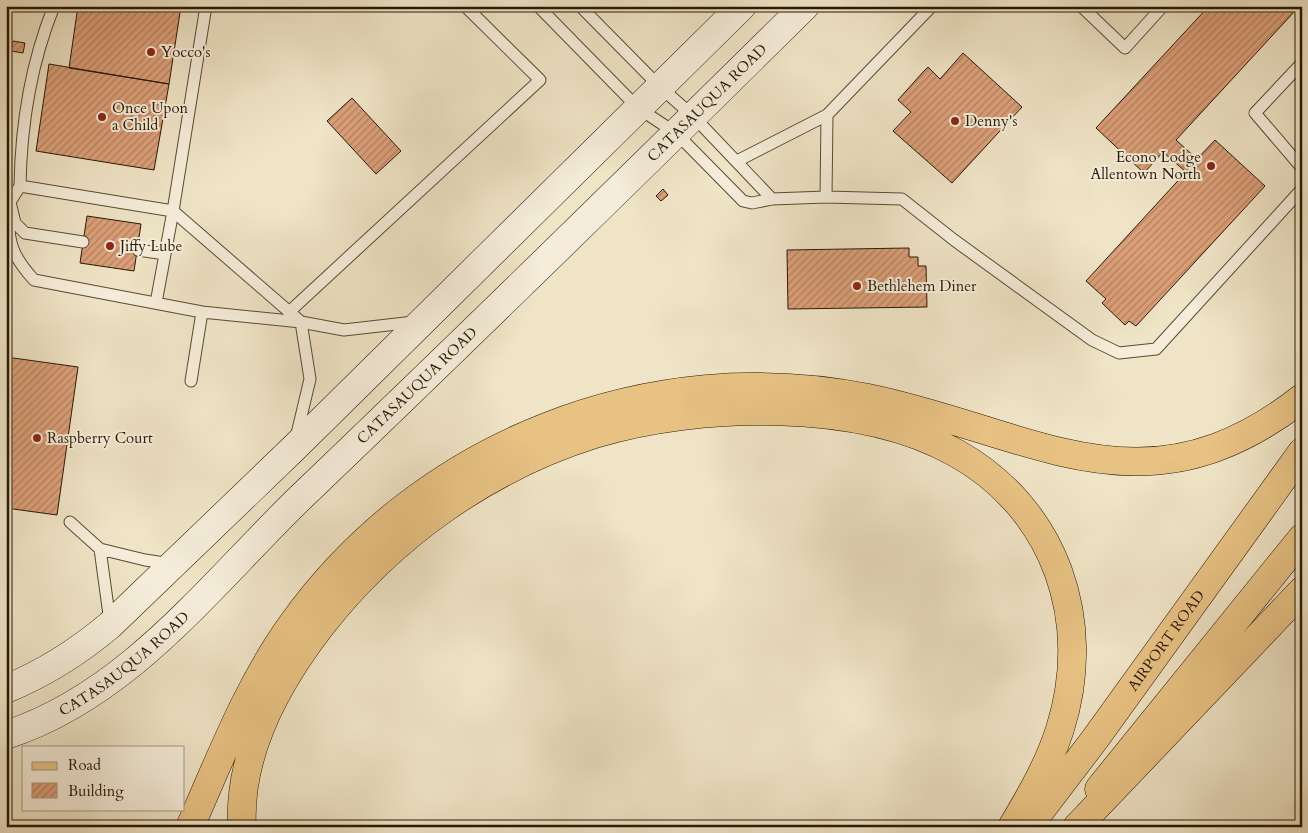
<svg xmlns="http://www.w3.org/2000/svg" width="1308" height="833" font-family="Cardo,serif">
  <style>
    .building { fill: url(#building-hatch); stroke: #271804 }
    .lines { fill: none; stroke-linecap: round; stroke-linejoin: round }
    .lane-casing { stroke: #594b34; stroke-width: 13 }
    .secondary-casing { stroke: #271804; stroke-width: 29 }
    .primary-casing { stroke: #271804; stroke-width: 29 }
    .highway-casing { stroke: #271804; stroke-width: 29 }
    .lane { stroke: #f5edda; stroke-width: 11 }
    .secondary { stroke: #f5edda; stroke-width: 28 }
    .primary { stroke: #e8c283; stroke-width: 28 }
    .highway { stroke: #e8c283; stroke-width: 28 }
    .poi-dot { fill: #8f2418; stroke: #f5edda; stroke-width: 2 }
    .labels { text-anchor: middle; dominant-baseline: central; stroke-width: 4; stroke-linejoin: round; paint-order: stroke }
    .poi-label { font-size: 15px; fill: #271804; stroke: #f5edda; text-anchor: start }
    .street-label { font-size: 15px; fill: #271804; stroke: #f5edda }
  </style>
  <defs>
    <pattern id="building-hatch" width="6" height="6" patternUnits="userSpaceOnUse" patternTransform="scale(1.25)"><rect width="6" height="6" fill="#dca079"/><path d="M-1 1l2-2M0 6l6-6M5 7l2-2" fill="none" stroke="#b28161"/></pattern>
  </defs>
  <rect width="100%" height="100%" fill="#efe4c6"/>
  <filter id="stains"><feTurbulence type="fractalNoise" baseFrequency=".004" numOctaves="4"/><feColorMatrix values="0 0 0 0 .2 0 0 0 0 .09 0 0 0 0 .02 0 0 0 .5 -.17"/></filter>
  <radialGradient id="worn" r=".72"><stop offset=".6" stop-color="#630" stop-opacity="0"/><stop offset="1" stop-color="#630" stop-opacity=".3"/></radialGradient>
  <!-- building -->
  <path class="building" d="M78 6H181L169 84 69 68Z
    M1209 6H1288L1294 12 1176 140 1197 159 1215 140 1265 186 1136 326 1129 321 1125 325 1102 303 1106 299 1086 281 1186 172 1163 152 1144 173 1096 128Z
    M13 41 25 43 23 53 11 51Z
    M963 53 1022 107 952 183 893 131 911 112 898 100 923 72 928 67 940 79Z
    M49 64 169 84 154 170 36 151Z
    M352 98 401 151 376 174 327 121Z
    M663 189 668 195 661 201 656 196Z
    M87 216 141 224 134 271 80 263Z
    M909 248V257H918V266H926L927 307 788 309 787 250Z
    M6 357 78 367 57 515 6 508Z"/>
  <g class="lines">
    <!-- lane casing -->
    <g class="lane-casing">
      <path id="lane" d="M206 6 173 211 301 322 310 379 296 438
        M538 6 638 108 676 133 743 201 752 203 772 199 826 197 902 199 954 240 1092 340 1119 353 1156 349 1302 189
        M580 6 660 87 693 116 772 199
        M1081 6 1125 48 1163 6
        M1302 63 1255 113 1302 168
        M737 161 827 115 932 6
        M20 186C21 125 31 63 54 6
        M826 197 827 115
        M9 213C7 243 14 258 34 280L202 312 191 381
        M83 242 25 233 15 223 10 202 20 186 173 211 156 303
        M138 250 165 254
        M202 312 301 322 344 330 414 322
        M289 312 540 80 465 6
        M70 522 100 549 145 560 171 564
        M100 549 110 622"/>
    </g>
    <!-- secondary casing -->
    <g class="secondary-casing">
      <g id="secondary">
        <path d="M6 689C45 673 78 652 110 625L294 448 742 6"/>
        <path id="s1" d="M6 735C129 695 211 584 301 497 470 335 638 171 805 6"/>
      </g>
    </g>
    <!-- primary casing -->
    <g class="primary-casing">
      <g id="primary">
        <path d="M1099 789 1302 538"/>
        <path id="s2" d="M1028 827 1095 739 1302 452"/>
      </g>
    </g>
    <!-- highway casing -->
    <g class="highway-casing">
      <path id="highway" d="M190 827C221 757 248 685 293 623 422 443 651 354 868 398 1033 432 1144 522 1302 398
        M242 827C238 754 277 683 320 627 390 537 486 468 595 434 698 403 859 398 956 453 1056 509 1094 621 1060 729 1049 764 1031 795 1012 827
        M1077 827 1302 591"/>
    </g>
    <!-- lane -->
    <use href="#lane" class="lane"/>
    <!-- secondary -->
    <use href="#secondary" class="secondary"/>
    <!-- primary -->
    <use href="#primary" class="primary"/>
    <!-- highway -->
    <use href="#highway" class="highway"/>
  </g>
  <!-- markers -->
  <g class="poi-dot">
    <circle cx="151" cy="52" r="5"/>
    <circle cx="102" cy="117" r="5"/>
    <circle cx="955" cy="121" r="5"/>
    <circle cx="1211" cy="166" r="5"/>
    <circle cx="110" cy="246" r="5"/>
    <circle cx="857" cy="286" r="5"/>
    <circle cx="37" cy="438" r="5"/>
  </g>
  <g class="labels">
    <!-- poi labels -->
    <g class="poi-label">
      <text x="161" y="52">Yocco's</text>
      <text x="112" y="108">Once Upon<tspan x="112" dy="17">a Child</tspan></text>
      <text x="965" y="121">Denny's</text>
      <text x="1201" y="157" text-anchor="end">Econo Lodge<tspan x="1201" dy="17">Allentown North</tspan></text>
      <text x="120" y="246">Jiffy Lube</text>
      <text x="867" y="286">Bethlehem Diner</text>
      <text x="47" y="438">Raspberry Court</text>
    </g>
    <!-- street labels -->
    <g class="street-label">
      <text stroke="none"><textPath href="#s1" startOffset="949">CATASAUQUA ROAD</textPath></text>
      <text stroke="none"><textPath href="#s1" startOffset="544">CATASAUQUA ROAD</textPath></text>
      <text stroke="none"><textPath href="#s2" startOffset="232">AIRPORT ROAD</textPath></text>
      <text stroke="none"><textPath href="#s1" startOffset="139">CATASAUQUA ROAD</textPath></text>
    </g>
  </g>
  <!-- margin -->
  <rect width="1308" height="833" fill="none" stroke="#efe4c6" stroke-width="25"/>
  <rect x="8" y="8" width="1293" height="818" fill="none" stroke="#271804" stroke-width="2.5"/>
  <rect x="12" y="12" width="1283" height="808" fill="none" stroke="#271804"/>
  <!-- legend -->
  <rect x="22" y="746" width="162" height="65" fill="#f5edda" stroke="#a39884"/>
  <rect x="32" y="762" width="25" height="8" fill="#e8c283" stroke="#a39884"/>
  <text x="68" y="770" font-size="15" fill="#271804">Road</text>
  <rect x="32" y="783" width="25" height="15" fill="url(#building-hatch)" stroke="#a39884"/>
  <text x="68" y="796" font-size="15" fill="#271804">Building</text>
  <rect width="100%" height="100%" filter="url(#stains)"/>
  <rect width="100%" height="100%" fill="url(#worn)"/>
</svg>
